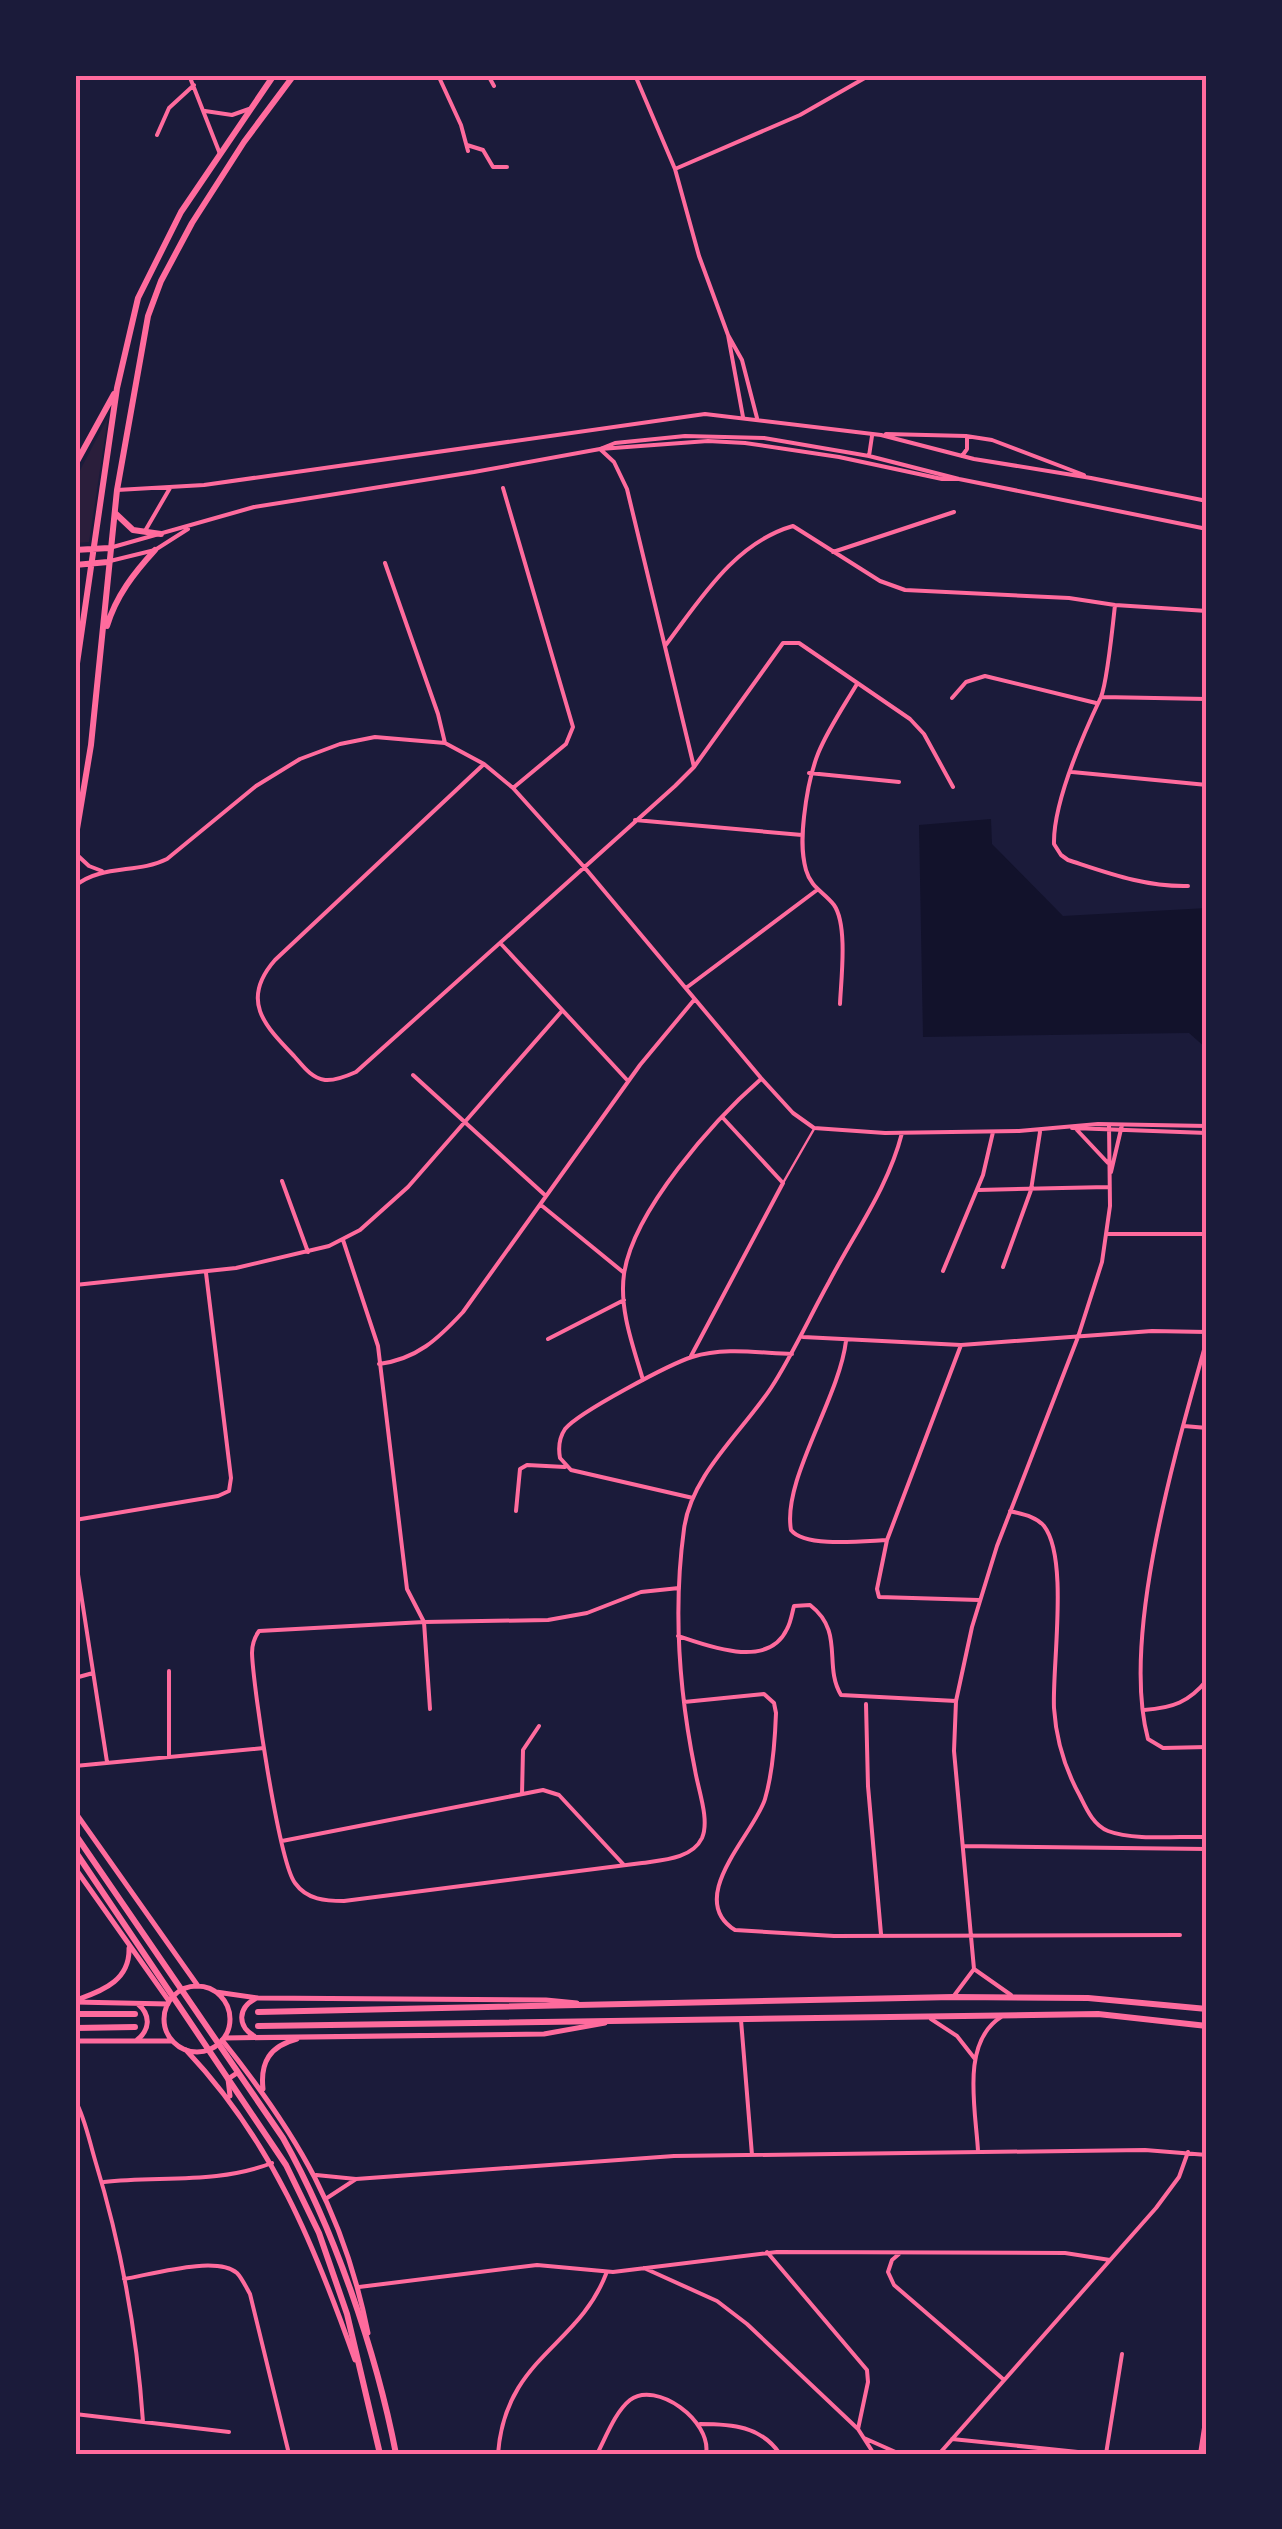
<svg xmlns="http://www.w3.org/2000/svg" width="1282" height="2529" font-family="Rubik,sans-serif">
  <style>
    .green { fill: #2a1e3b }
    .water { fill: #12122b }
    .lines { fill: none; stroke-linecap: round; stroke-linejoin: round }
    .service { stroke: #ff6b9d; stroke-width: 2.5 }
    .minor { stroke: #ff6b9d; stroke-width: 4 }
    .tertiary { stroke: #ff6b9d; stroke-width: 5 }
    .secondary { stroke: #ff6b9d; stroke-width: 6 }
    .trunk { stroke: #ff6b9d; stroke-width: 6 }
    .neatline { fill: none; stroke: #ff6b9d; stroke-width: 4 }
  </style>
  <rect width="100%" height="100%" fill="#1b1b3a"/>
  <!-- green -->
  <path class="green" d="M108 417 89 542 75 543V480Z"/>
  <!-- water -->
  <path class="water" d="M991 819 992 844 1063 916 1207 908V1049L1189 1033 923 1037 919 825Z"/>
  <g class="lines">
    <!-- service -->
    <path class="service" d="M783 1183 814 1129"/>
    <!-- minor -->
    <path class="minor" d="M189 75 220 154
      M438 75 461 125 468 151
      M488 75 494 86
      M635 75 675 169 699 256 728 335 742 360 757 418
      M205 111 232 115 249 109
      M157 135 169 108 194 85
      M467 145 483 150 493 167H507
      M675 169 800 115 870 75
      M728 335 743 417
      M886 434 966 436 992 440 1084 475
      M600 449 615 443 685 436 764 438 869 456 959 479 1207 529
      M600 449 614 462 627 489 694 767
      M869 456 872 436
      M962 456 967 449V438
      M503 488 573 727 566 744 513 788
      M117 490 204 485 705 414 881 435 974 459 1091 478 1207 501
      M145 531 170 488
      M113 547 254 507 474 472 600 449 708 441 745 443 839 457 942 479H959
      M833 552 954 512
      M110 561 155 550 188 529
      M385 563 438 714 445 743
      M1115 605C1113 624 1107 682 1101 697 1083 735 1053 802 1054 844L1061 855 1068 860C1108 873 1145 887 1188 886
      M665 646C700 600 734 543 793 526L880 581 905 590 1069 598 1115 605 1207 611
      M1102 697 1207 699
      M952 698 966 682 985 676 1096 703
      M484 764 275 960C240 1000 264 1025 294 1056 303 1066 311 1078 325 1080 335 1081 347 1076 356 1072L675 786 694 767 783 643H799L910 719 924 734 953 787
      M1072 772 1207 785
      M809 773 899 782
      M635 820 802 835
      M75 853 89 866 102 871
      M75 886C102 864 137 874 167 859L256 786 300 759 340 744 375 737 445 743 484 764 513 788 585 868 761 1078 793 1113 814 1128 885 1133 1019 1131 1098 1124 1207 1126
      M502 945 628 1081
      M686 988 817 890
      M840 1004C841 980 848 925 834 905 824 892 811 888 806 870 801 852 802 835 804 817 811 753 825 737 857 684
      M413 1075 546 1196
      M1072 1128 1207 1133
      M1077 1130 1108 1163
      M1111 1172 1122 1125
      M282 1181 308 1252
      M978 1190 1108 1187
      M541 1205 623 1272
      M1107 1234H1207
      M343 1240 378 1346 407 1589 424 1622 430 1709
      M1003 1267 1031 1190 1040 1132
      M943 1271 983 1175 993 1132
      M75 1285 236 1268 329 1246 360 1230 408 1187 561 1012
      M803 1337 961 1345 1152 1331 1207 1332
      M548 1339 624 1300
      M1207 1339C1178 1444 1120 1635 1148 1739L1163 1748 1207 1747
      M846 1341C839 1399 782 1480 791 1530 805 1548 864 1541 887 1540L961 1345
      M691 1356 783 1183 723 1118
      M379 1364C417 1359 438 1339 463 1312L640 1065 694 1000
      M643 1380C633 1346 619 1309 624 1274 633 1211 714 1120 761 1079
      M1184 1426 1207 1428
      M693 1498 571 1470 560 1458C558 1447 559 1438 565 1429 579 1412 670 1364 692 1357 725 1347 759 1353 792 1354
      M516 1511 520 1469 527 1465 565 1467
      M1010 1511C1021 1514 1036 1516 1044 1526 1069 1558 1052 1666 1054 1708 1056 1739 1065 1769 1080 1796 1086 1808 1093 1825 1108 1831 1134 1841 1179 1836 1207 1837
      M75 1520 218 1496 229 1491 231 1478 206 1273
      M887 1540 877 1589 879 1597 979 1600
      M75 1555 107 1762
      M679 1588 641 1592 587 1613 548 1620 424 1622 259 1631C254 1638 252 1644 252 1653 253 1686 279 1862 295 1883 307 1900 326 1901 344 1901L642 1863C662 1860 692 1859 702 1838 710 1820 698 1789 695 1770 679 1691 673 1609 684 1529 691 1475 742 1432 771 1388 793 1354 809 1318 829 1282 855 1232 888 1188 902 1133
      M678 1636C708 1646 768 1670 787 1629 791 1622 792 1613 794 1606L810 1605C845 1632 823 1665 841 1695L956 1701
      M75 1678 93 1673
      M684 1702 764 1694 774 1703 776 1713C775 1741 773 1772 765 1799 755 1833 684 1898 735 1930L834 1936 1180 1935
      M866 1704 868 1786 881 1934
      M1144 1710C1173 1708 1189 1702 1207 1680
      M169 1757V1671
      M75 1766 264 1748
      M522 1794 523 1750 539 1726
      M282 1841 543 1790 559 1795 624 1865
      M964 1846 1207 1849
      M974 1969 1011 1995
      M953 1997 974 1969 954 1751 956 1701 972 1627 997 1546 1078 1337 1102 1262 1110 1206 1109 1125
      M931 2019 957 2036 975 2059
      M741 2020 752 2155
      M75 2100C85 2118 89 2140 95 2160 121 2245 137 2333 143 2422
      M978 2151C976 2111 960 2043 1001 2017
      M316 2175 356 2179 674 2156 1145 2150 1207 2155
      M104 2182C161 2176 218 2184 272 2163
      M327 2198 356 2179
      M767 2252 867 2370 868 2382 858 2429 874 2454
      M899 2254 892 2260 888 2272 894 2285 1003 2379
      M644 2268 717 2301 747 2324 858 2429
      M124 2279C150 2275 216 2255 237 2273 242 2278 247 2289 250 2294L289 2454
      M359 2287 537 2265 613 2272 777 2252 1065 2253 1110 2260
      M75 2414 229 2432
      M700 2424C732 2424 761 2426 780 2454
      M864 2438 900 2454
      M952 2439 1097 2454
      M498 2454C505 2358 578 2347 606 2274
      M597 2454C606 2437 615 2412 630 2400 656 2380 712 2421 706 2454
      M939 2454 1156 2208 1179 2177 1188 2152
      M1106 2454 1122 2354
      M1200 2454 1207 2408"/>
    <!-- tertiary -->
    <path class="tertiary" d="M75 1812 198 1986
      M75 1868 169 2001
      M164 2019a33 33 0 1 1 66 0a33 33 0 1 1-66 0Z
      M216 1992 258 1998 546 2000 577 2003
      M79 1999C105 1990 130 1979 129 1948
      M75 2002 168 2004
      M254 2036C237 2026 238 2008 255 1999
      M224 2038 544 2034 605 2023
      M137 2040C150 2030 151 2015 138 2004
      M222 2040C298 2135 344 2213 368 2333
      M75 2041H172
      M186 2050C272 2141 314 2244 355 2360
      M263 2089C260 2062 270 2046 297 2039
      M230 2096 228 2079 237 2073"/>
    <!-- secondary -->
    <path class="secondary" d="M75 465 114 394
      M115 513 133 530 161 534
      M75 550 109 548
      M75 565 108 562
      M107 626C116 596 134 573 155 550
      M75 677 117 388 138 298 181 212 274 75
      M75 841 91 745 117 490 148 316 161 281 192 223 244 142 294 75
      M75 1834 283 2138C334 2229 376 2351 396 2454
      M75 1851 286 2165 319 2233 347 2314 380 2454"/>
    <!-- trunk -->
    <path class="trunk" d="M258 2012 953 1997 1088 1998 1207 2009
      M75 2014H135
      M258 2026 1098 2014 1207 2026
      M75 2028 135 2027"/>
  </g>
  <!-- border -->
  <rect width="1282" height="2529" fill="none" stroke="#1b1b3a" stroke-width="155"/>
  <rect x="78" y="78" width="1126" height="2374" class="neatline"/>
</svg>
